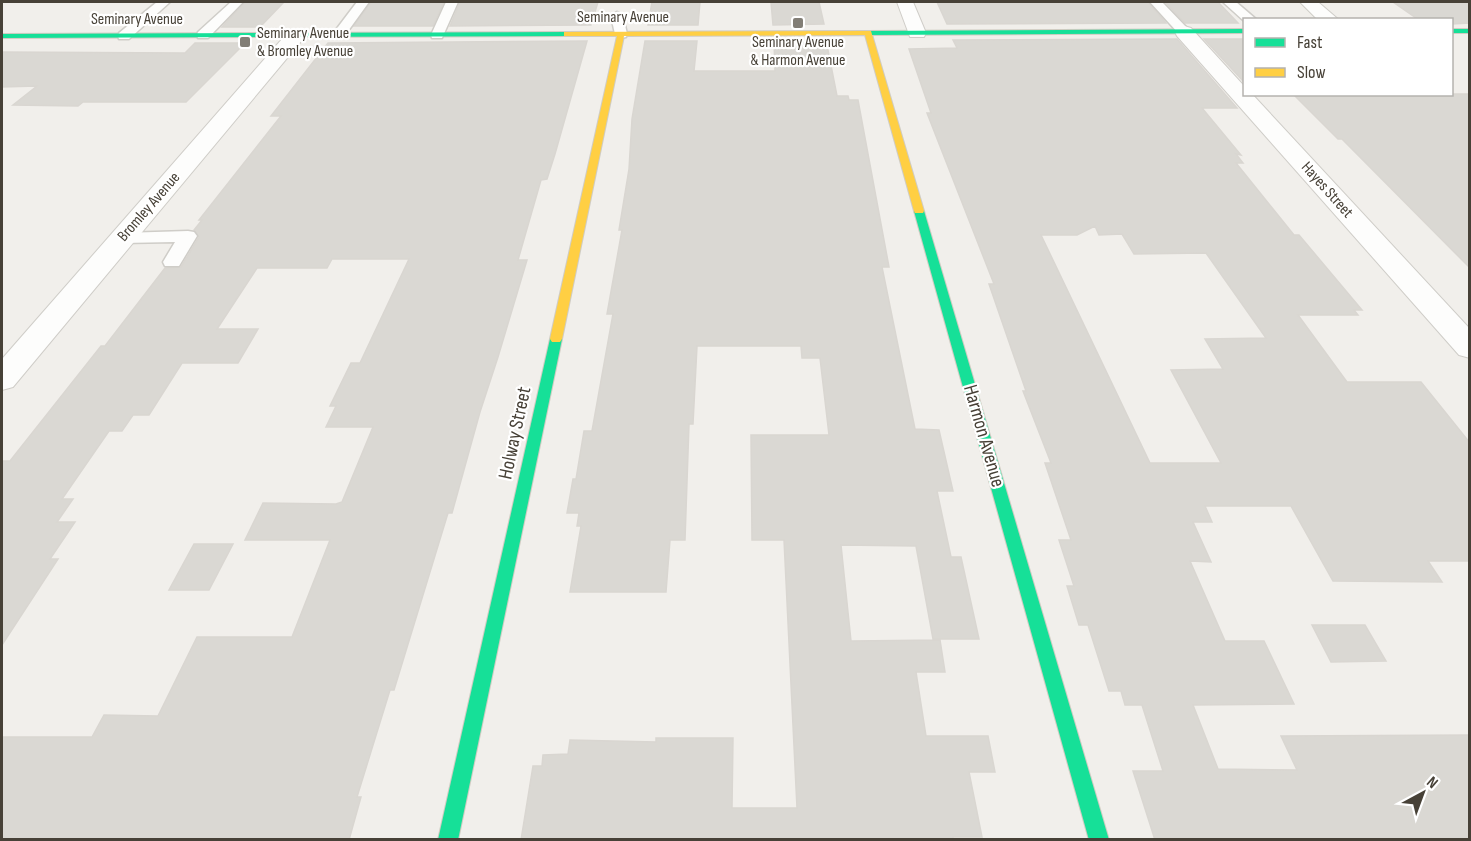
<svg xmlns="http://www.w3.org/2000/svg" width="1471" height="841" font-family="'Sofia Sans Condensed',sans-serif">
  <style>
    .building { fill: #dad8d3; stroke: #d9d6d1; stroke-width: 1.5; fill-rule: evenodd }
    .lines { fill: none; stroke-linecap: round; stroke-linejoin: round }
    .lane-casing { stroke: #cfcdc8; stroke-width: 3 }
    .street-casing { stroke: #cfcdc8; stroke-width: 2 }
    .fast-casing { stroke: #d0ccc2; stroke-width: 2 }
    .slow-casing { stroke: #d0ccc2; stroke-width: 2 }
    .lane { fill: #fdfdfc; fill-rule: evenodd }
    .street { fill: #fdfdfc; fill-rule: evenodd }
    .fast { fill: #16e098; fill-rule: evenodd }
    .slow { fill: #ffcf43; fill-rule: evenodd }
    .poi-dot { fill: #827e76; stroke: #fff; stroke-width: 2 }
    .labels { text-anchor: middle; dominant-baseline: central; stroke-width: 4.5; stroke-linejoin: round; paint-order: stroke }
    .far-street-label { font-size: 16px; fill: #474137; stroke: #fff }
    .far-poi-label { font-size: 16px; fill: #474137; stroke: #fff; text-anchor: start }
    .street-label { font-size: 20px; fill: #474137; stroke: #fff }
  </style>
  <rect width="100%" height="100%" fill="#f1efeb"/>
  <!-- building -->
  <path class="building" d="M245 2H284L260 27H222Z
    M371 2H444L433 26H354Z
    M460 2H598L591 25 450 26Z
    M652 2H700L698 25H648Z
    M771 2H819L824 24 773 25Z
    M937 2H1148L1166 23 947 24Z
    M1165 2H1218L1238 23H1185Z
    M1393 2H1470V23L1452 24V20H1419Z
    M1177 39 1237 108H1202L1241 155 1236 154 1243 163H1236L1294 235H1299L1362 310H1354L1358 315H1298L1347 382H1421L1470 443V561H1428L1442 582 1333 581 1291 506H1205L1212 522H1193L1211 562 1190 561 1225 641H1264L1294 704 1193 705 1218 769 1297 770 1281 736 1470 735V840H1155L1133 771H1163L1142 705H1125L1121 691H1109L1088 625H1079L1067 586H1074L1059 540H1071L1045 463H1051L1023 391H1026L989 284H994L927 113H931L909 49 957 48 953 40ZM1095 226 1099 235 1122 234 1134 254 1206 253 1266 338 1205 339 1223 369 1171 370 1221 463H1150L1041 235H1077Z
    M1204 39H1245V83Z
    M826 40 837 96H848L849 100H858L889 267H882L915 429 939 430 953 491H937L951 557H961L979 639H933L916 546 841 545 851 641 940 640 945 672H916L926 736H988L995 772H969L982 837H953V840H521L533 766H542L543 755 568 754 570 740 656 742V738H733L732 808H797L784 540H752L751 435H829L820 358H802L801 346H697L693 424H689L685 540H670L666 592H570L581 526H577L579 513H567L573 479H576L584 431H592L613 314H607L622 230H619L629 169 632 119 645 41H697L694 71H775L774 41Z
    M587 41 555 154 547 179 541 180 518 260H527L498 357 480 412 452 513H448L394 690H390L357 797H361L349 840H2V737H92L104 715 158 716 197 637H292L330 540H245L263 503 336 504 342 502 373 427H326L336 406H330L351 363H360L409 259H332L327 268H257L217 329H258L238 363H182L149 415H133L122 431H109L62 499H73L57 522H75L50 559H58L2 645V461H10L101 346H105L165 268 181 267 199 237 194 230 202 220H199L281 116H271L328 43Z
    M195 43H245L186 102H83L78 106 13 105 37 86 2 87V52L185 53Z
    M1293 94H1470V268L1342 139H1338Z
    M194 544H233L209 590H169Z
    M1312 625H1365L1386 661 1331 662Z"/>
  <g class="lines">
    <!-- lane casing -->
    <g class="lane-casing">
      <path id="lane" d="M157 2H170L129 39H119L118 36 119 33Z
        M231 2H243L208 38H198L197 35 198 32Z
        M357 2H369L343 38H333L332 35Z
        M446 2H458L442 38H432L431 35Z
        M1150 2H1162L1188 29 1190 32 1188 35H1180Z
        M1223 2H1236L1257 20 1244 21Z
        M617 12 623 16 627 34 626 37 621 38 615 34 611 16Z
        M188 231 194 232 197 236 179 266H165L163 262 175 242 122 243 116 242 113 238 116 234 122 233Z"/>
    </g>
    <!-- street casing -->
    <g class="street-casing">
      <path id="street" d="M897 2H913L926 33 924 37H910Z
        M1300 2H1318L1339 20H1318Z
        M1184 26 1191 28 1244 86V94H1252L1470 329V358L1459 355 1177 36 1175 32 1177 28Z
        M296 29 303 31 305 35 303 39 13 387 2 390V359L289 31Z"/>
    </g>
    <!-- fast casing -->
    <g class="fast-casing">
      <path id="fast" d="M1244 29V33L866 35 862 33 866 31Z
        M1452 29H1470V33H1452Z
        M567 32H570V36L2 38V34Z
        M919 208 924 211 1109 840H1089L914 211Z
        M556 335 562 339 458 840H438L550 339Z"/>
    </g>
    <!-- slow casing -->
    <g class="slow-casing">
      <path id="slow" d="M871 31 924 211 923 213H915L914 211 865 35 624 36 562 339 560 342H552L550 339 617 36H564V32Z"/>
    </g>
    <!-- lane -->
    <use href="#lane" class="lane"/>
    <!-- street -->
    <use href="#street" class="street"/>
    <!-- fast -->
    <use href="#fast" class="fast"/>
    <!-- slow -->
    <use href="#slow" class="slow"/>
  </g>
  <!-- markers -->
  <g class="poi-dot">
    <rect x="792" y="17" width="12" height="12" rx="3"/>
    <rect x="239" y="36" width="12" height="12" rx="3"/>
  </g>
  <g class="labels">
    <!-- far-street labels -->
    <g class="far-street-label">
      <text x="623" y="17">Seminary Avenue</text>
      <text x="137" y="19">Seminary Avenue</text>
      <text transform="translate(1327 190) rotate(48)">Hayes Street</text>
      <text transform="translate(149 207) rotate(-49)">Bromley Avenue</text>
    </g>
    <!-- far-poi labels -->
    <g class="far-poi-label">
      <text x="257" y="33">Seminary Avenue<tspan x="257" dy="18">&amp; Bromley Avenue</tspan></text>
      <text x="798" y="42" text-anchor="middle">Seminary Avenue<tspan x="798" dy="18">&amp; Harmon Avenue</tspan></text>
    </g>
    <!-- street labels -->
    <g class="street-label">
      <text transform="translate(515 433) rotate(-78)">Holway Street</text>
      <text transform="translate(984 436) rotate(74)">Harmon Avenue</text>
    </g>
  </g>
  <!-- border -->
  <rect width="1471" height="841" fill="none" stroke="#474137" stroke-width="6"/>
  <!-- legend -->
  <rect x="1243" y="18" width="210" height="78" fill="#ffffff" stroke="#b5b3af" stroke-width="1.5"/>
  <rect x="1255" y="38" width="30" height="9" fill="#16e098" stroke="#b5b3af" stroke-width="1.5"/>
  <text x="1297" y="48" font-size="18" fill="#474137">Fast</text>
  <rect x="1255" y="68" width="30" height="9" fill="#ffcf43" stroke="#b5b3af" stroke-width="1.5"/>
  <text x="1297" y="78" font-size="18" fill="#474137">Slow</text>
  <!-- north arrow -->
  <g transform="translate(1423 793) rotate(41)" stroke="#ffffff" stroke-width="4.5" paint-order="stroke">
  <path d="M0-4.5L10 22L0 15L-10 22Z" fill="#474137"/>
  <text y="-9" font-size="16" font-weight="bold" text-anchor="middle" fill="#474137">N</text>
  </g>
</svg>
